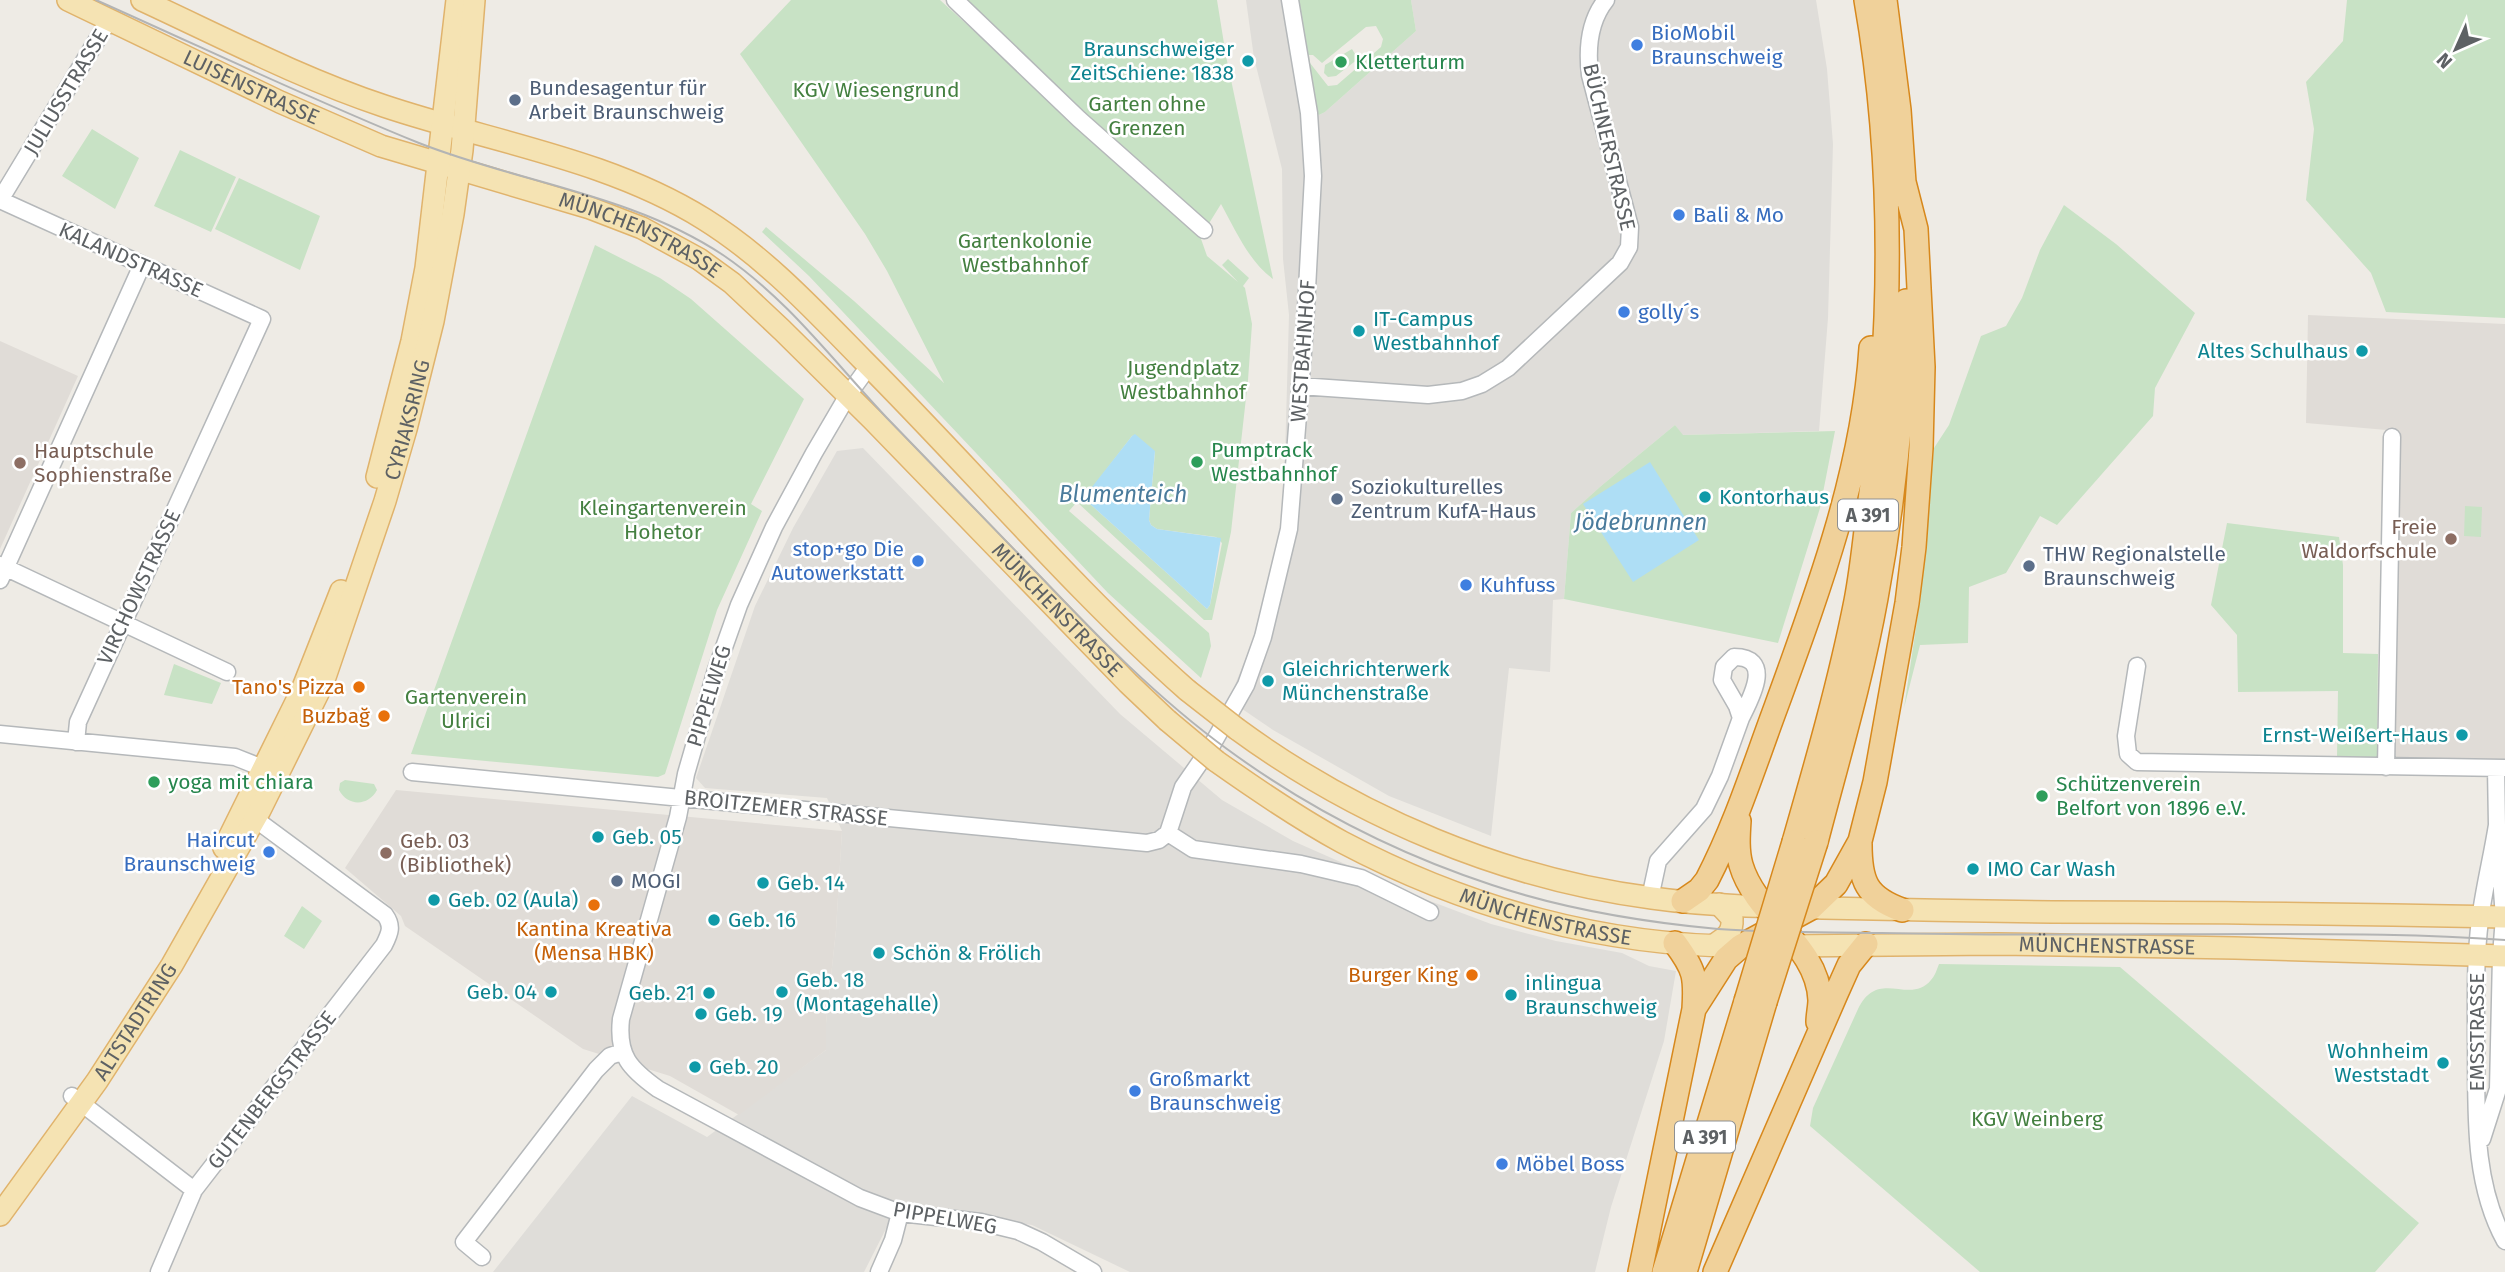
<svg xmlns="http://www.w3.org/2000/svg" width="2505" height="1272" font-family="'Fira Sans',sans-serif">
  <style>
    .industrial { fill: #dfddd9 }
    .education { fill: #e0dcd7 }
    .green { fill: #c8e2c5; fill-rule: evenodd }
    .water { fill: #aedef5 }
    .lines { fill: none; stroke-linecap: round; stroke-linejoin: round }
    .minor-casing { stroke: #b5b8ba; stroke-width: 19 }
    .major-casing { stroke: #e0b36c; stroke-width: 24 }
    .highway-casing { stroke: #d7881c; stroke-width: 26 }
    .minor { stroke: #fff; stroke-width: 16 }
    .major { stroke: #f5e3b3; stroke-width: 21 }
    .highway { stroke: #f0d19a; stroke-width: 23 }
    .tram { stroke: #b3b4b4; stroke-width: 2 }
    .major-bridge-casing { stroke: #e0b36c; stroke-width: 24; stroke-linecap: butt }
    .highway-bridge-casing { stroke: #d7881c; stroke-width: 26; stroke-linecap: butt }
    .major-bridge { stroke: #f5e3b3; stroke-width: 21 }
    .highway-bridge { stroke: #f0d19a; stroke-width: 23 }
    .shop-dot { fill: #3f7fe0; stroke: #fff; stroke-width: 2.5 }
    .culture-dot { fill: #0f9aa8; stroke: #fff; stroke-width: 2.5 }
    .leisure-dot { fill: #2e9e5b; stroke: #fff; stroke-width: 2.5 }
    .service-dot { fill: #5c6f8a; stroke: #fff; stroke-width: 2.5 }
    .education-dot { fill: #8d6e63; stroke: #fff; stroke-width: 2.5 }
    .food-dot { fill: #e8710a; stroke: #fff; stroke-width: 2.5 }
    .labels { text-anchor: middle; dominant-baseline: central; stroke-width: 5; stroke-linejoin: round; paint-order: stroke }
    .shield { fill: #fff; stroke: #8e9092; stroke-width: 2 }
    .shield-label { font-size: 19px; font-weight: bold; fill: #5d6164 }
    .shop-label { font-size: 21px; fill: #366cbe; stroke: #fff; text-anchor: start }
    .culture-label { font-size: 21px; fill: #0d838f; stroke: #fff; text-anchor: start }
    .leisure-label { font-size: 21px; fill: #27864d; stroke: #fff; text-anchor: start }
    .street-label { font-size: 21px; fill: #5d6164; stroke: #fff }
    .service-label { font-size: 21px; fill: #4e5e75; stroke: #fff; text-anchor: start }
    .park-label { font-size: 21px; fill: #448040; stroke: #fff }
    .education-label { font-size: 21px; fill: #785e54; stroke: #fff; text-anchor: start }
    .food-label { font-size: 21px; fill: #c56008; stroke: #fff; text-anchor: end }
    .water-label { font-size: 23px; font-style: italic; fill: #4a7b9c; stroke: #fff }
  </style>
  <rect width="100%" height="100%" fill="#eeebe5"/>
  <!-- industrial -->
  <path class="industrial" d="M1246 0H1297L1319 115 1325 112 1416 31 1411 0H1816L1827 69 1833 144 1828 318 1819 431 1682 435 1675 425 1601 486 1571 513 1564 599 1553 600 1550 672 1509 668 1491 836 1389 796 1273 730 1229 700 1254 637 1283 528 1289 315 1283 259 1282 169 1254 58Z
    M863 448 1120 714 1222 800 1293 841 1422 898 1491 924 1556 941 1622 953 1649 966 1676 971 1664 1041 1611 1207 1595 1272H1130L1032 1225 899 1203 864 1272H493L632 1096 707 1137 826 1050V1023L836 930 842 831 827 798 705 788 696 778 755 606 793 528 837 451Z"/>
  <!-- education -->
  <path class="education" d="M2308 315 2505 324V761L2393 758 2398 431 2306 423Z
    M0 341 78 376 0 549Z
    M396 790 842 831 836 930 826 1023V1050L739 1115 670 1076 583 1049 405 926 401 916 345 868Z"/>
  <!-- green -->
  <path class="green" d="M791 0H940L1200 236 1207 256 1238 282 1222 265 1228 259 1249 278 1243 286 1245 288 1252 324 1248 380 1231 532 1212 620H1204L1077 502 1069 511 1209 633 1211 646 1201 678 1108 593 809 276 762 232 766 227 854 301 944 383 887 271 865 234 740 54ZM1135 435 1155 452 1149 520 1151 525 1157 529 1216 537 1222 543 1210 605 1207 609 1090 504 1089 492 1132 436Z
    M961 0H1217L1226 56 1273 279C1249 262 1235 229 1221 204L1208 225Z
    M1297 0H1411L1416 31 1325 112 1319 115 1314 111ZM1376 26 1383 39 1381 47 1337 85 1328 86 1310 63 1309 55H1313L1322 63 1366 27Z
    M2347 0H2505V318L2386 312 2371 273 2306 200 2314 129 2306 82 2343 41Z
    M1352 49 1358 59 1336 76 1328 77 1324 73 1325 65Z
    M92 129 139 158 115 209 62 176Z
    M180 150 236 177 211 232 154 206Z
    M239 178 320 216 300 270 215 229Z
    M2064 205 2116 244 2195 313 2155 388 2153 416 2057 525 2040 516 2006 573 1969 587 1968 643 1920 645 1904 708 1920 601 1934 448 1949 425 1981 336 2006 326 2022 298 2040 250Z
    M595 245 660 278 691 299 804 399 751 504 762 511 717 610 665 774 658 777 411 754Z
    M1675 425 1683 435 1835 431 1820 508 1778 643 1564 599 1571 513 1601 486Z
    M2465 506 2482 507 2481 537 2464 536Z
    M2227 523 2339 537 2343 565V653L2378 654 2377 759 2337 758 2338 691 2238 692 2237 635 2211 605Z
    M174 664 221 683 212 704 164 695Z
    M345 780 374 784 377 790C368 807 347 806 339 790L340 783Z
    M302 906 322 921 304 949 284 936Z
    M1939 964 2120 967 2419 1223 2375 1272H1980L1810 1126 1813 1108 1858 1009C1878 967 1910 1006 1931 980 1935 976 1937 969 1939 964Z"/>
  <!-- water -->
  <path class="water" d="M1135 434 1155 451 1149 520 1151 525 1157 529 1221 538 1210 605 1207 609 1090 504 1087 499 1088 492 1132 436Z
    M1650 462 1699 540 1633 582 1583 504Z"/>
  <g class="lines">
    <!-- minor casing -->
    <g class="minor-casing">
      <path id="minor" d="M955 0 1079 119 1204 230
        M869 366 848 395 814 453 774 527 739 605 716 670 686 774 678 817 621 1019C617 1056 630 1069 658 1089L860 1198 900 1213 981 1222 1018 1231 1042 1242 1093 1272
        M1300 386 1428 395 1462 391 1482 384 1508 368 1620 263 1629 247 1630 227 1590 75C1587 50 1589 21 1606 0
        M0 565 227 672
        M0 580 142 265
        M2137 666 2126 736 2128 754 2137 762 2505 768
        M0 734 235 757 273 772
        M76 742 78 722 262 319 0 200 109 20
        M2386 767 2392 437
        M412 772 1147 843 1159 840 1168 833 1183 787 1212 745 1246 685 1263 637 1289 529 1305 327 1313 176 1309 113 1290 0
        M2497 825C2492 857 2484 888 2480 920 2475 959 2476 998 2476 1037 2477 1106 2471 1179 2505 1241
        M1168 833 1193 849 1301 864 1361 878 1430 912
        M1650 898 1658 861 1704 809 1720 776 1741 718 1737 706 1722 680 1724 667 1734 657C1774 657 1751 698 1741 718
        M72 1096 194 1190
        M2482 1139 2498 1089 2501 956 2504 917 2497 825 2496 768
        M482 1257 464 1242 596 1070 610 1056 622 1052
        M159 1272 194 1190 384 945C390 933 393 926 385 915L255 819
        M879 1272 893 1240 900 1213"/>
    </g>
    <!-- major casing -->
    <g class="major-casing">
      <g id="major">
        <path id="s1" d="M68 0 280 102 381 146 590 208 642 228 699 259 732 283 782 330 873 420 1128 683 1167 720"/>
        <path d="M142 0C222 37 300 78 384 106 491 142 608 159 704 219 765 257 813 309 863 360 972 469 1072 588 1187 690"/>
        <path d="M377 477 412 341 426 268 457 0"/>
        <path d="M1237 729C1357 817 1504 879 1652 898 1709 906 1766 907 1823 908 1899 910 1976 911 2052 912 2203 912 2354 914 2505 917"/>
        <path id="s2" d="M1216 761C1257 790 1298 818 1342 842 1467 908 1608 948 1750 946"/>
        <path d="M224 848 302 690 341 591"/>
        <path d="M1714 945C1726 937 1733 934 1732 918L1719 904"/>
        <path id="s3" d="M1783 946 1997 944 2235 948 2505 956"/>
        <path id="s4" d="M0 1215 97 1081 172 965 260 810 323 683 385 501 406 429 433 321 453 214 462 150 474 0"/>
      </g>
    </g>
    <!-- highway casing -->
    <g class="highway-casing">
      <path id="highway" d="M1885 0 1899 110 1905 197
        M1739 821C1738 836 1737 851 1741 865 1756 916 1818 945 1820 1000 1820 1007 1818 1015 1818 1022
        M1794 842C1817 762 1840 682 1856 601 1861 575 1864 548 1867 522 1892 350 1896 172 1866 0
        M1816 842C1837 761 1861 681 1876 598 1894 501 1904 400 1906 301
        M1860 844C1860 881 1866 897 1902 910
        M1683 901 1699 890 1707 880C1736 824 1754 766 1776 707 1818 592 1863 471 1871 348
        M1694 1009 1726 959 1741 946 1811 908 1836 884 1860 841 1875 782 1907 603 1914 547 1921 448 1923 367 1916 229 1904 182
        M1640 1272 1694 1009C1696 977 1695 970 1675 943
        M1664 1272 1746 1001
        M1685 1272 1765 1002
        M1715 1272 1836 994 1849 965 1866 944"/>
    </g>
    <!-- minor -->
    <use href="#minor" class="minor"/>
    <!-- major -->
    <use href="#major" class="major"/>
    <!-- highway -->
    <use href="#highway" class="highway"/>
    <!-- tram -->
    <path class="tram" d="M96 0C204 48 310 99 419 143 520 183 631 194 723 255 788 299 834 362 887 418 937 470 988 522 1038 574 1097 636 1157 698 1227 749 1306 807 1398 854 1492 885 1564 909 1642 922 1718 929 1772 933 1827 932 1881 933 2007 936 2134 934 2261 934 2342 934 2424 934 2505 940"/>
    <!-- major-bridge casing -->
    <g class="major-bridge-casing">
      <path id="major-bridge" d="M1187 690 1237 729
        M1167 720 1216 761"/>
    </g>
    <!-- highway-bridge casing -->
    <g class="highway-bridge-casing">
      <path id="highway-bridge" d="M1746 1001 1794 842
        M1765 1002 1816 842"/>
    </g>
    <!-- major-bridge -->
    <use href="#major-bridge" class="major-bridge"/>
    <!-- highway-bridge -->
    <use href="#highway-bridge" class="highway-bridge"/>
  </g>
  <!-- markers -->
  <g class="shop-dot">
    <circle cx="1637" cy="45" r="7"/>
    <circle cx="1679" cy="215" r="7"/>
    <circle cx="1624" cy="312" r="7"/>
    <circle cx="918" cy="561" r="7"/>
    <circle cx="1466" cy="585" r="7"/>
    <circle cx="269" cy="852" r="7"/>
    <circle cx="1135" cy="1091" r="7"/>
    <circle cx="1502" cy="1164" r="7"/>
  </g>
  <g class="culture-dot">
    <circle cx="1248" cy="61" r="7"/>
    <circle cx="1359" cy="331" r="7"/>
    <circle cx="2362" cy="351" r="7"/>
    <circle cx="1705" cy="497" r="7"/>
    <circle cx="1268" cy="681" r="7"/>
    <circle cx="2462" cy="735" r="7"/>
    <circle cx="598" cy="837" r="7"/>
    <circle cx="1973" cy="869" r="7"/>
    <circle cx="763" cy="883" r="7"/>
    <circle cx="434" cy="900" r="7"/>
    <circle cx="714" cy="920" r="7"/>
    <circle cx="879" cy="953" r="7"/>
    <circle cx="551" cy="992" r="7"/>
    <circle cx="782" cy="992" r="7"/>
    <circle cx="709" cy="993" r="7"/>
    <circle cx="1511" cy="995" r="7"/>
    <circle cx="701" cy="1014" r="7"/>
    <circle cx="2443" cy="1063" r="7"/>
    <circle cx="695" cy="1067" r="7"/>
  </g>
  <g class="leisure-dot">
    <circle cx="1341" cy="62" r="7"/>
    <circle cx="1197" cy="462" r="7"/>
    <circle cx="154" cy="782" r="7"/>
    <circle cx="2042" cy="796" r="7"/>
  </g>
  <g class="service-dot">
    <circle cx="515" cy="100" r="7"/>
    <circle cx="1337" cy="499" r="7"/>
    <circle cx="2029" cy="566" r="7"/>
    <circle cx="617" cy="881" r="7"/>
  </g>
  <g class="education-dot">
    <circle cx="20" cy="463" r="7"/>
    <circle cx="2451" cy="539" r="7"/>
    <circle cx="386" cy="853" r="7"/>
  </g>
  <g class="food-dot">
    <circle cx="359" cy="687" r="7"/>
    <circle cx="384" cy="716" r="7"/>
    <circle cx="594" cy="905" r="7"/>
    <circle cx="1472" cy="975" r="7"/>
  </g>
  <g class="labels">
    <!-- shield labels -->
    <g class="shield">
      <rect x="1838" y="499.5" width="60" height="31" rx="5"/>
      <rect x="1675" y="1121.5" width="60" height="31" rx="5"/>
    </g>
    <g class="shield-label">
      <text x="1868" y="515">A 391</text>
      <text x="1705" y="1137">A 391</text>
    </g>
    <!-- shop labels -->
    <g class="shop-label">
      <text x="1651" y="33">BioMobil<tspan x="1651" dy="24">Braunschweig</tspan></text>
      <text x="1693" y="215">Bali &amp; Mo</text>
      <text x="1638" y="312">golly´s</text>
      <text x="904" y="549" text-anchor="end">stop+go Die<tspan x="904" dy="24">Autowerkstatt</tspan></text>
      <text x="1480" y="585">Kuhfuss</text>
      <text x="255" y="840" text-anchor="end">Haircut<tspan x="255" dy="24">Braunschweig</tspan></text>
      <text x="1149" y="1079">Großmarkt<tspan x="1149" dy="24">Braunschweig</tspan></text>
      <text x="1516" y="1164">Möbel Boss</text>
    </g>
    <!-- culture labels -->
    <g class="culture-label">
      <text x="1234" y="49" text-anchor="end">Braunschweiger<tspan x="1234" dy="24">ZeitSchiene: 1838</tspan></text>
      <text x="1373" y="319">IT-Campus<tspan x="1373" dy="24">Westbahnhof</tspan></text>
      <text x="2348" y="351" text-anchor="end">Altes Schulhaus</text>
      <text x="1719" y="497">Kontorhaus</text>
      <text x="1282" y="669">Gleichrichterwerk<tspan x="1282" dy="24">Münchenstraße</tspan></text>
      <text x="2448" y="735" text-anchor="end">Ernst-Weißert-Haus</text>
      <text x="612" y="837">Geb. 05</text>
      <text x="1987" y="869">IMO Car Wash</text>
      <text x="777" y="883">Geb. 14</text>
      <text x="448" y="900">Geb. 02 (Aula)</text>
      <text x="728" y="920">Geb. 16</text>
      <text x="893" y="953">Schön &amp; Frölich</text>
      <text x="796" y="980">Geb. 18<tspan x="796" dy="24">(Montagehalle)</tspan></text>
      <text x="1525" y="983">inlingua<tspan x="1525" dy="24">Braunschweig</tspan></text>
      <text x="537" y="992" text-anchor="end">Geb. 04</text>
      <text x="695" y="993" text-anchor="end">Geb. 21</text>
      <text x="715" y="1014">Geb. 19</text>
      <text x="2429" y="1051" text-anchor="end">Wohnheim<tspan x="2429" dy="24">Weststadt</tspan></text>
      <text x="709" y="1067">Geb. 20</text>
    </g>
    <!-- leisure labels -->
    <g class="leisure-label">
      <text x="1355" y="62">Kletterturm</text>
      <text x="1211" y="450">Pumptrack<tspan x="1211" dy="24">Westbahnhof</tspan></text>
      <text x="168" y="782">yoga mit chiara</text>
      <text x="2056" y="784">Schützenverein<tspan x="2056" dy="24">Belfort von 1896 e.V.</tspan></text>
    </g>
    <!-- street labels -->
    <g class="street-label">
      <text stroke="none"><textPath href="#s1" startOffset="203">LUISENSTRASSE</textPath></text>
      <text transform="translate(66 92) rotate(-59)">JULIUSSTRASSE</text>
      <text transform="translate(1609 147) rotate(77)">BÜCHNERSTRASSE</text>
      <text stroke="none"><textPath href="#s1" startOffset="620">MÜNCHENSTRASSE</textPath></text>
      <text transform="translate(131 260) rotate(24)">KALANDSTRASSE</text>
      <text transform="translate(1303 351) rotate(-86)">WESTBAHNHOF</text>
      <text stroke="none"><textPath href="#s4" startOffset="900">CYRIAKSRING</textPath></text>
      <text transform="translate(139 587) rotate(-65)">VIRCHOWSTRASSE</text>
      <text stroke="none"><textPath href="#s1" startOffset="1186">MÜNCHENSTRASSE</textPath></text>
      <text transform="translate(709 696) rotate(-73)">PIPPELWEG</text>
      <text transform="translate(786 808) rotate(6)">BROITZEMER STRASSE</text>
      <text stroke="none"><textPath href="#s2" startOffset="368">MÜNCHENSTRASSE</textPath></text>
      <text stroke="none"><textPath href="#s3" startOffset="324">MÜNCHENSTRASSE</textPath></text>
      <text stroke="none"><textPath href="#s4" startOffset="236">ALTSTADTRING</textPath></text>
      <text transform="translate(2477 1032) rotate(-90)">EMSSTRASSE</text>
      <text transform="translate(272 1090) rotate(-52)">GUTENBERGSTRASSE</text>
      <text transform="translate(945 1218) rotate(10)">PIPPELWEG</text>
    </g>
    <!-- service labels -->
    <g class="service-label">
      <text x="529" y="88">Bundesagentur für<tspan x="529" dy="24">Arbeit Braunschweig</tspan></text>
      <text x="1351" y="487">Soziokulturelles<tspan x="1351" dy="24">Zentrum KufA-Haus</tspan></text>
      <text x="2043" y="554">THW Regionalstelle<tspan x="2043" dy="24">Braunschweig</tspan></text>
      <text x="631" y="881">MOGI</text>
    </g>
    <!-- park labels -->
    <g class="park-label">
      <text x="876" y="90">KGV Wiesengrund</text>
      <text x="1147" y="104">Garten ohne<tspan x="1147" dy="24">Grenzen</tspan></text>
      <text x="1025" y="241">Gartenkolonie<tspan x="1025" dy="24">Westbahnhof</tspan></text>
      <text x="1183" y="368">Jugendplatz<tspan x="1183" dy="24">Westbahnhof</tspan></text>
      <text x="663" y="508">Kleingartenverein<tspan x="663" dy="24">Hohetor</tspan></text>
      <text x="466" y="697">Gartenverein<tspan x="466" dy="24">Ulrici</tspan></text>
      <text x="2037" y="1119">KGV Weinberg</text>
    </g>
    <!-- education labels -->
    <g class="education-label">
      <text x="34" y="451">Hauptschule<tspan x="34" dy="24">Sophienstraße</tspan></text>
      <text x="2437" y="527" text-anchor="end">Freie<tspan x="2437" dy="24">Waldorfschule</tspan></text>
      <text x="400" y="841">Geb. 03<tspan x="400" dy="24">(Bibliothek)</tspan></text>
    </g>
    <!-- food labels -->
    <g class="food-label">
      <text x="345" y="687">Tano's Pizza</text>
      <text x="370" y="716">Buzbağ</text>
      <text x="594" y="929" text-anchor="middle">Kantina Kreativa<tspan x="594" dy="24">(Mensa HBK)</tspan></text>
      <text x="1458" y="975">Burger King</text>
    </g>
    <!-- water labels -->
    <g class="water-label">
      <text x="1123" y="494">Blumenteich</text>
      <text x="1641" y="522">Jödebrunnen</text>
    </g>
  </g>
  <!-- north arrow -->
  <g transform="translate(2456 49) rotate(225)" stroke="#ffffff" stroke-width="5" paint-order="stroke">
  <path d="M0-5L12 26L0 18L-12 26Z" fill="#5d6164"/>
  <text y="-10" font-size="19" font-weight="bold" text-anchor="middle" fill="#5d6164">N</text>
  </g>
</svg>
